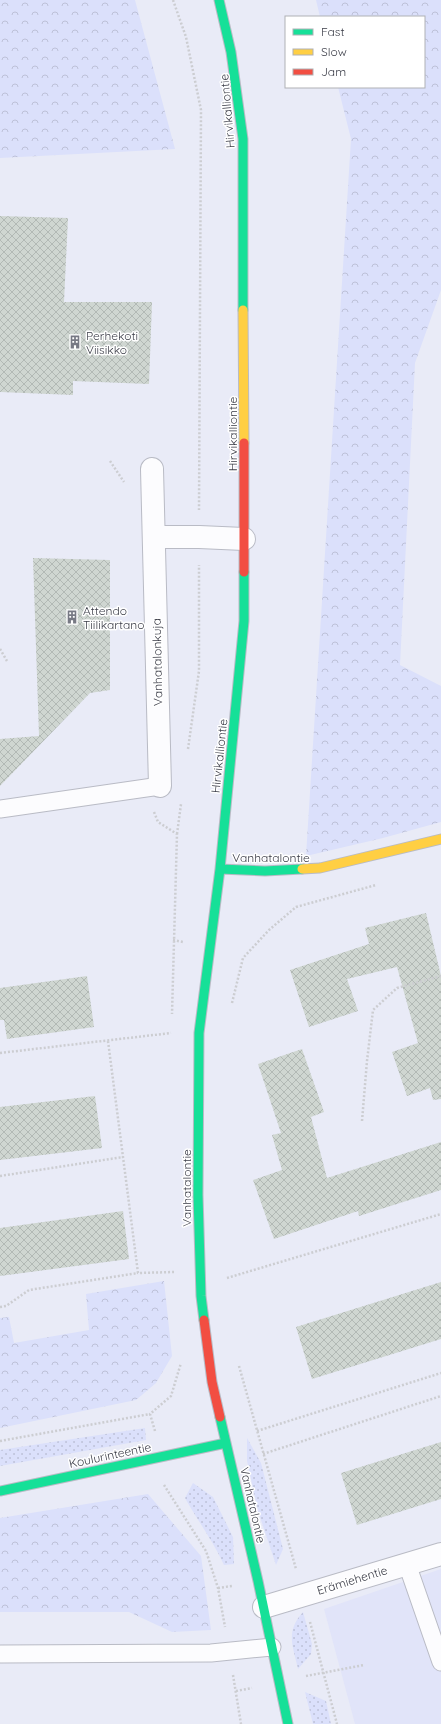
<svg xmlns="http://www.w3.org/2000/svg" width="441" height="1724" font-family="Quicksand,sans-serif">
  <style>
    .built { fill: #e1e4f9 }
    .grass { fill: url(#grass-dots) }
    .forest { fill: url(#forest-crowns) }
    .building { fill: url(#building-cross-hatch) }
    .lines { fill: none; stroke-linecap: round; stroke-linejoin: round }
    .lane-casing { stroke: #b9bbc5; stroke-width: 19 }
    .street-casing { stroke: #b9bbc5; stroke-width: 24 }
    .fast-casing { stroke: #b9bbc5; stroke-width: 11 }
    .slow-casing { stroke: #b9bbc5; stroke-width: 11 }
    .jam-casing { stroke: #b9bbc5; stroke-width: 11 }
    .path { stroke: #cccdd1; stroke-width: 2.5; stroke-dasharray: 2 2; stroke-linecap: butt }
    .lane { stroke: #fcfcfe; stroke-width: 17 }
    .street { stroke: #fcfcfe; stroke-width: 22 }
    .fast { stroke: #16e098; stroke-width: 9 }
    .slow { stroke: #ffcf43; stroke-width: 9 }
    .jam { stroke: #f24e42; stroke-width: 9 }
    .labels { text-anchor: middle; dominant-baseline: central; stroke-width: 3; stroke-linejoin: round; paint-order: stroke }
    .street-label { font-size: 12px; fill: #393b46; stroke: #fff }
    .poi-label { font-size: 12px; fill: #393b46; stroke: #fff; text-anchor: start }
  </style>
  <defs>
    <pattern id="grass-dots" width="8" height="8" patternUnits="userSpaceOnUse"><rect width="8" height="8" fill="#dbe0fb"/><path d="M2 2h.1M6 6h.1" fill="none" stroke="#bdc1d8" stroke-width="1.8" stroke-linecap="round"/></pattern>
    <pattern id="forest-crowns" width="20" height="18" patternUnits="userSpaceOnUse"><rect width="20" height="18" fill="#dbe0fb"/><path d="M2 6a3 3 0 1 1 6 0M12 15a3 3 0 1 1 6 0" fill="none" stroke="#bdc1d8"/></pattern>
    <pattern id="building-cross-hatch" width="8" height="8" patternUnits="userSpaceOnUse"><rect width="8" height="8" fill="#cfd6d1"/><path d="M0 0l8 8M0 8l8-8" fill="none" stroke="#b2b9b5"/></pattern>
  </defs>
  <rect width="100%" height="100%" fill="#e9ebf7"/>
  <!-- built -->
  <path class="built" d="M441 1569V1724H355L324 1609Z"/>
  <!-- grass -->
  <path class="grass" d="M145 1428 146 1440 0 1466V1450Z
    M247 1438 261 1463 283 1549 276 1565 258 1511 247 1461Z
    M193 1483 213 1497 233 1537 234 1564 224 1565C213 1541 198 1521 185 1498Z
    M303 1612 312 1644 311 1654 298 1669C293 1646 285 1632 303 1612Z
    M305 1692 326 1701 331 1724H313Z"/>
  <!-- forest -->
  <path class="forest" d="M0 0H135L175 149 0 158Z
    M316 0H441V290L415 363 400 665 441 686V822L383 838 306 856 351 139 338 87H424V17H320Z
    M164 1281 172 1356 156 1383 136 1400 0 1428V1318L9 1317 14 1343 89 1330 86 1294Z
    M148 1494 201 1556 211 1630 172 1632 129 1612H0V1518Z"/>
  <!-- building -->
  <path class="building" d="M0 216 68 218 64 302H152L149 384 73 381V395L0 392Z
    M33 558 110 560V690L90 693 0 786V739L39 736Z
    M426 913 441 976V1099L433 1100 430 1088 407 1096 392 1052 418 1043 397 967 347 979 358 1011 309 1027 290 970 369 944 365 928Z
    M87 976 94 1027 7 1039 4 1020H0V988Z
    M302 1049 324 1112 311 1117 327 1178 441 1142V1190L359 1216 358 1211 274 1239 253 1180 282 1170 272 1135 281 1133 258 1064Z
    M95 1096 102 1148 0 1160V1107Z
    M123 1211 129 1259 0 1276V1228Z
    M441 1282V1339L312 1379 296 1327Z
    M441 1442V1499L357 1525 341 1473Z"/>
  <g class="lines">
    <!-- lane casing -->
    <g class="lane-casing">
      <path id="lane" d="M0 809 160 786
        M407 1564 441 1662
        M0 1654 211 1653 272 1647"/>
    </g>
    <!-- street casing -->
    <g class="street-casing">
      <path id="street" d="M152 469 160 786
        M154 537H199L244 539
        M264 1607 441 1554"/>
    </g>
    <!-- fast casing -->
    <g class="fast-casing">
      <path id="fast" d="M219 0 231 52 243 139V310
        M220 869 244 621V572
        M204 1320 201 1296 198 1195 199 1033 220 869 265 871 302 869
        M220 1417 258 1581 288 1724
        M0 1491 226 1443"/>
    </g>
    <!-- slow casing -->
    <g class="slow-casing">
      <path id="slow" d="M243 310 244 443
        M302 869 320 868 441 839"/>
    </g>
    <!-- jam casing -->
    <g class="jam-casing">
      <path id="jam" d="M244 443V572
        M204 1320 212 1382 220 1417"/>
    </g>
    <!-- path -->
    <path class="path" d="M173 0 186 37 201 110 199 510
      M110 461 124 482
      M0 649 7 661
      M188 749 199 671V565
      M154 812 158 822 177 834 172 1014
      M177 834 181 804
      M173 940 183 942
      M232 1003 243 958 269 930 296 907 376 885
      M108 1041 138 1273 174 1272
      M0 1053 171 1033
      M362 1121 367 1061 373 1010 397 988 441 976
      M0 1176 123 1157
      M227 1278 441 1214
      M0 1307 6 1306 29 1290 138 1273
      M239 1366 296 1569
      M155 1431 150 1414 171 1396 181 1363
      M257 1431 441 1373
      M0 1441 150 1414
      M263 1454 441 1396
      M164 1485 206 1551 218 1588 225 1627
      M218 1588 232 1586
      M310 1622 337 1724
      M233 1675 241 1724
      M306 1676 364 1665
      M236 1691 252 1688"/>
    <!-- lane -->
    <use href="#lane" class="lane"/>
    <!-- street -->
    <use href="#street" class="street"/>
    <!-- fast -->
    <use href="#fast" class="fast"/>
    <!-- slow -->
    <use href="#slow" class="slow"/>
    <!-- jam -->
    <use href="#jam" class="jam"/>
  </g>
  <!-- icons -->
  <defs>
    <g id="building-bare" transform="scale(1.08)"><path d="M-4-6H4V6H1V3H-1V6H-4ZM-2.5-4.3h1.7v1.8h-1.7ZM.8-4.3h1.7v1.8H.8ZM-2.5-1h1.7V.8h-1.7ZM.8-1h1.7V.8H.8Z" fill="#777984" stroke="#fff" stroke-width="2.5" paint-order="stroke"/></g>
  </defs>
  <g fill-rule="evenodd">
    <use href="#building-bare" x="75" y="342"/>
    <use href="#building-bare" x="72" y="617"/>
  </g>
  <g class="labels">
    <!-- street labels -->
    <g class="street-label">
      <text transform="translate(227 111) rotate(-95)">Hirvikalliontie</text>
      <text transform="translate(232 434) rotate(-90)">Hirvikalliontie</text>
      <text transform="translate(157 662) rotate(-91)">Vanhatalonkuja</text>
      <text transform="translate(219 756) rotate(-84)">Hirvikalliontie</text>
      <text x="271" y="857">Vanhatalontie</text>
      <text transform="translate(186 1188) rotate(-90)">Vanhatalontie</text>
      <text transform="translate(110 1455) rotate(-12)">Koulurinteentie</text>
      <text transform="translate(253 1505) rotate(77)">Vanhatalontie</text>
      <text transform="translate(352 1580) rotate(-17)">Erämiehentie</text>
    </g>
    <!-- poi labels -->
    <g class="poi-label">
      <text x="86" y="335">Perhekoti<tspan x="86" dy="14">Viisikko</tspan></text>
      <text x="83" y="610">Attendo<tspan x="83" dy="14">Tiilikartano</tspan></text>
    </g>
  </g>
  <!-- legend -->
  <rect x="285" y="16" width="140" height="72" fill="#ffffff" stroke="#b0b1b5"/>
  <rect x="293" y="29" width="20" height="6" fill="#16e098" stroke="#b0b1b5"/>
  <text x="321" y="36" font-size="12" fill="#393b46">Fast</text>
  <rect x="293" y="49" width="20" height="6" fill="#ffcf43" stroke="#b0b1b5"/>
  <text x="321" y="56" font-size="12" fill="#393b46">Slow</text>
  <rect x="293" y="69" width="20" height="6" fill="#f24e42" stroke="#b0b1b5"/>
  <text x="321" y="76" font-size="12" fill="#393b46">Jam</text>
</svg>
